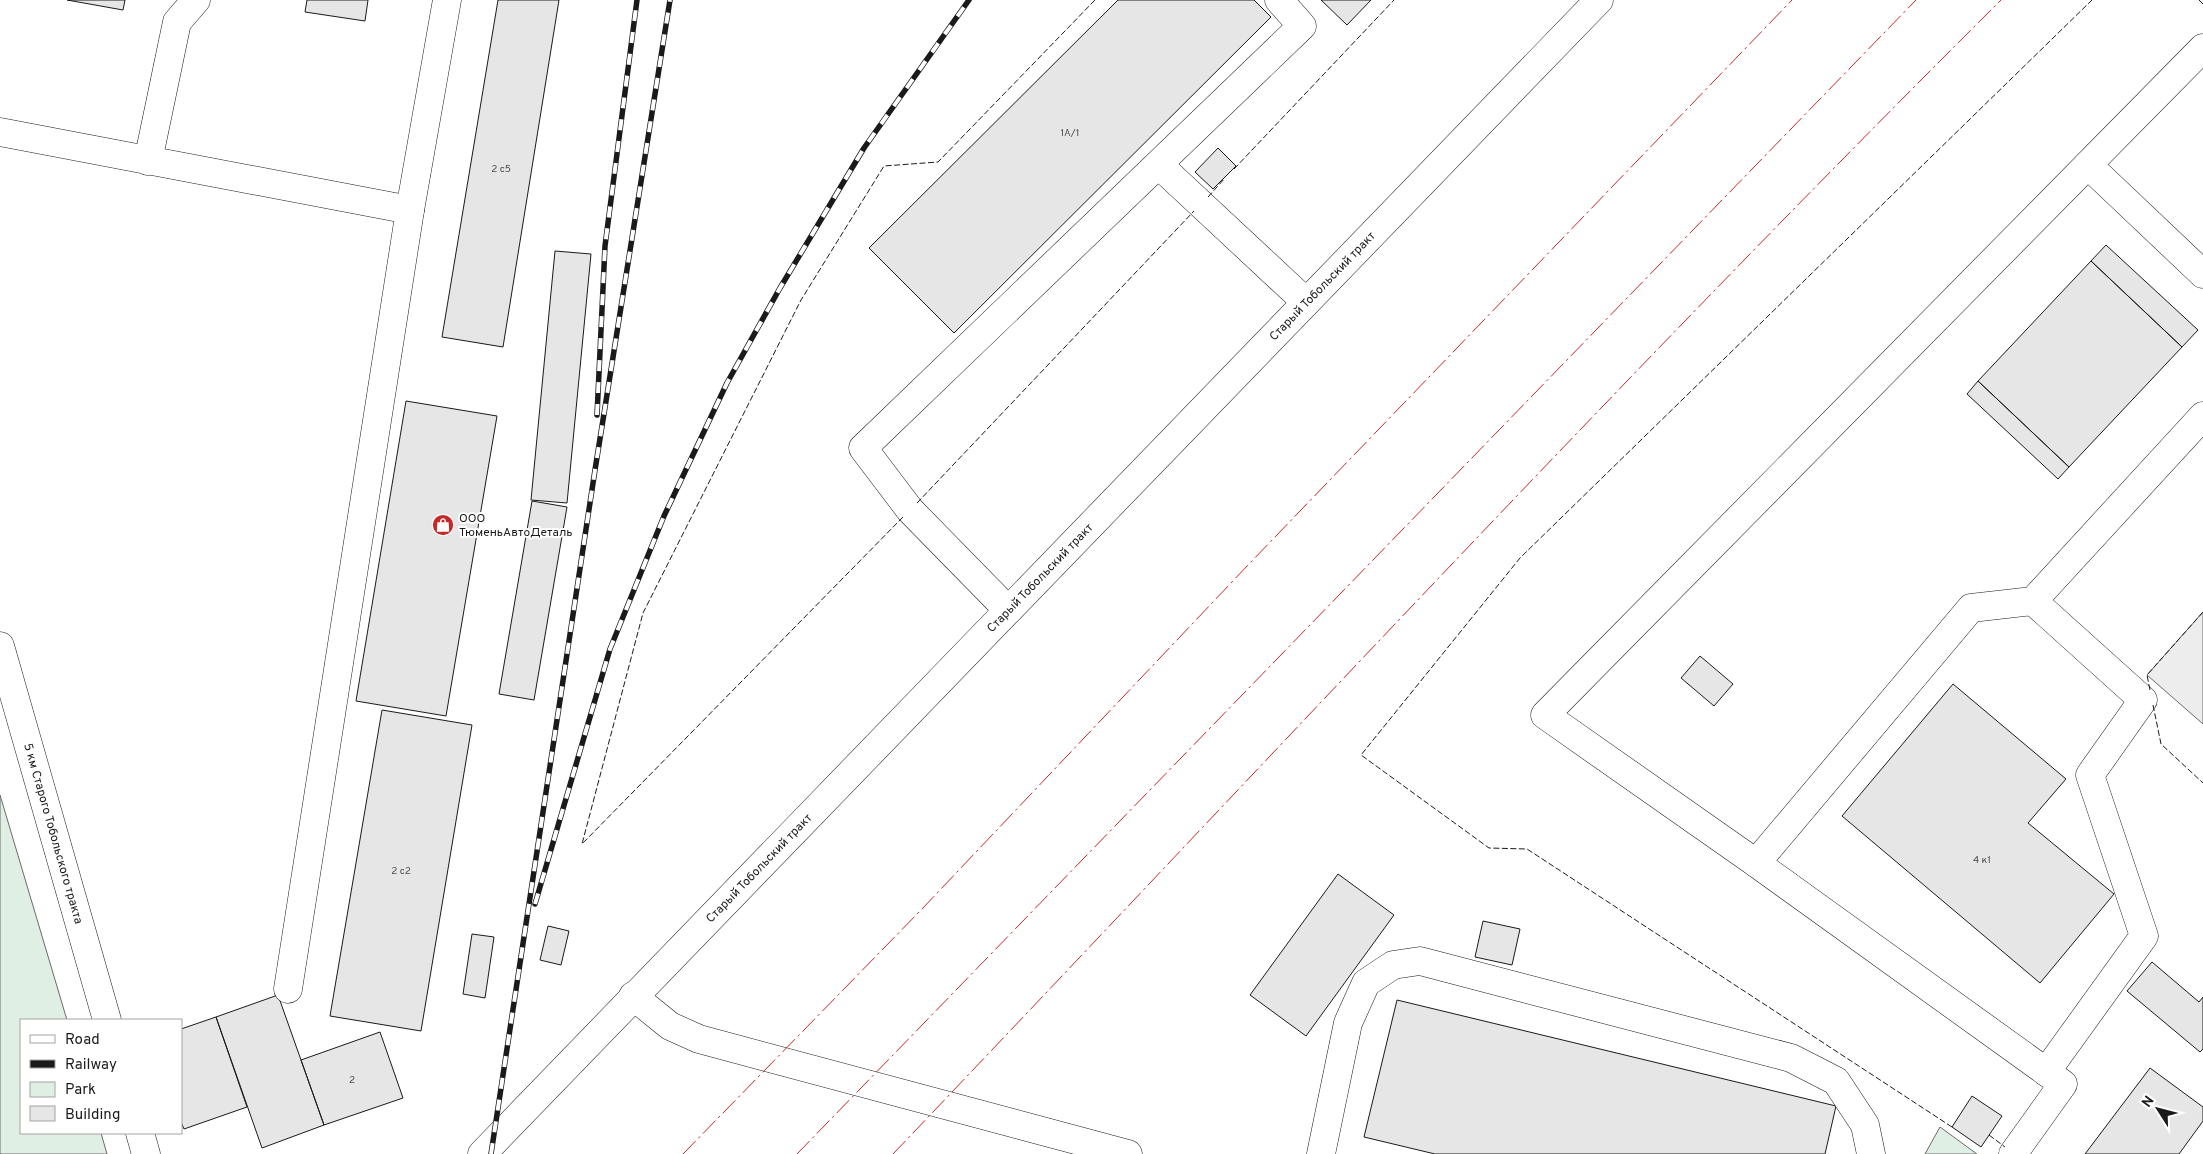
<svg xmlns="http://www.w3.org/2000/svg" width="2203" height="1154" font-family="Overpass,sans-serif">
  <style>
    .green { fill: #e0efe3; stroke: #6a6a6a }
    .parking { fill: #ededed; stroke: #6a6a6a }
    .building { fill: #e6e6e6; stroke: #1a1a1a }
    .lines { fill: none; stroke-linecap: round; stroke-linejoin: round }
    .minor-casing { stroke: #1a1a1a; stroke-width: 29 }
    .minor { stroke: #fff; stroke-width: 28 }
    .rail-casing { stroke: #1a1a1a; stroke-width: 5.5 }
    .rail { stroke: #fff; stroke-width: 4; stroke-dasharray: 11; stroke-linecap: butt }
    .fence { stroke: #1a1a1a; stroke-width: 1; stroke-dasharray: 6 2.5; stroke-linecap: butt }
    .power { stroke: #c62828; stroke-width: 1; stroke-dasharray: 18 4 2.5 4; stroke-linecap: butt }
    .labels { text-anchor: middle; stroke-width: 4; stroke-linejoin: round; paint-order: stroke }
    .number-label { font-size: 10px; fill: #4d4d4d }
    .street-label { font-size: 12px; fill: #1a1a1a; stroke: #fff }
    .poi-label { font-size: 12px; fill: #1a1a1a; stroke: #fff; text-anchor: start }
  </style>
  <rect width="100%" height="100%" fill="#fff"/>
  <path class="green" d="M 0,795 L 67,1020 L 21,1020 L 21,1133 L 101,1133 L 107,1154 L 0,1154 Z
    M 1940,1127 L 1977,1154 L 1925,1154 Z"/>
  <path class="parking" d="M 2203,612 L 2203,724 L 2147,675 Z"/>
  <path class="building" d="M 67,0 L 125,0 L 123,10 Z
    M 307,0 L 368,0 L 365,21 L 305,12 Z
    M 498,0 L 559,0 L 503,347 L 442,337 Z
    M 1118,0 L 1254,0 L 1271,17 L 954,333 L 869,248 Z
    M 1321,0 L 1371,0 L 1347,25 Z
    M 1218,148 L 1236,166 L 1213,189 L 1195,172 Z
    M 2106,245 L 2198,330 L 2182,347 L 2091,261 Z
    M 555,251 L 591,254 L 567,503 L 531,500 Z
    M 2091,261 L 2182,347 L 2069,467 L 1978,381 Z
    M 1978,381 L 2069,467 L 2058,479 L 1967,394 Z
    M 406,401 L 497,416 L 446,716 L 356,701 Z
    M 532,501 L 567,507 L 534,700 L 499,694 Z
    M 1700,656 L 1733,684 L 1714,706 L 1681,678 Z
    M 1953,684 L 2066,779 L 2028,823 L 2114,894 L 2040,983 L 1842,816 Z
    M 382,710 L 472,725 L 421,1031 L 330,1016 Z
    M 1338,874 L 1394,915 L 1306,1036 L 1250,995 Z
    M 1483,921 L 1520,929 L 1512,965 L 1475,957 Z
    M 548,926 L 569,931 L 561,965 L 540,960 Z
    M 472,934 L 494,937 L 485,998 L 463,994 Z
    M 2152,962 L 2199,1002 L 2203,997 L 2203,1049 L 2200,1052 L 2127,991 Z
    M 278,995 L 324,1125 L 262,1148 L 216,1017 Z
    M 1397,1000 L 1836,1106 L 1825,1154 L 1435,1154 L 1364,1137 Z
    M 216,1017 L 247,1107 L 184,1129 L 181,1122 L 181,1029 Z
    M 380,1032 L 403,1098 L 324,1125 L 301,1060 Z
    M 2150,1068 L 2203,1107 L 2203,1121 L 2179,1154 L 2085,1154 Z
    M 1972,1096 L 2002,1116 L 1981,1147 L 1952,1127 Z"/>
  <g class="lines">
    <g class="minor-casing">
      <g id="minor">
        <path d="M 0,132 L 410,210"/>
        <path d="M 148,161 L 177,22 L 196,0"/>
        <path d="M 1159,165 L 1306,302"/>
        <path d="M 2088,165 L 2203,274"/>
        <path d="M 2033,601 L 2143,700 L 2090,775 L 2144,936 L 2046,1072"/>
        <path d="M 1008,610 L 910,510 L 863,448 L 1302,26 L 1279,0"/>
        <path id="s1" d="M 0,646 L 107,1020"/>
        <path d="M 1756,863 L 1971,608 L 2033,601 L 2203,416"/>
        <path d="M 288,989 L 410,210 L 447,0"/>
        <path d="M 633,996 L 670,1026 L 699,1039 L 1128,1154"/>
        <path d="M 140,1133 L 146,1154"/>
        <path id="s2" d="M 482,1154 L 1599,0"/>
        <path d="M 1321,1154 L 1348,1023 L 1366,983 L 1393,965 L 1420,961 L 1791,1058 L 1836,1081 L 1865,1125 L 1871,1154"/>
        <path d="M 2013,1154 L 2063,1084 L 1756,863 L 1545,715 L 2203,48"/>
      </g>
    </g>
    <use href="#minor" class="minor"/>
    <g class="rail-casing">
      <path id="rail" d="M 597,415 L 605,246 L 637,0
        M 535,904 L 610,649 L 664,516 L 727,383 L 780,288 L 864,148 L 969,0
        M 491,1154 L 595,470 L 670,0"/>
    </g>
    <use href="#rail" class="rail"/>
    <path class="fence" d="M 2199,0 L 2203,4
      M 1234,169 L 1394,0
      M 1208,197 L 1225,178
      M 917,503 L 1194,211
      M 903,517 L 582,844 L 643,613 L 801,300 L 884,166 L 938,162 L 1095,0
      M 2150,690 L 2147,675 L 2203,612
      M 2153,705 L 2161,744 L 2203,783
      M 1952,1127 L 1527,849 L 1489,848 L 1361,755 L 1520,558 L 2092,0
      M 1989,1135 L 2005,1147"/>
    <path class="power" d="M 683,1154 L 922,909 L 1249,564 L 1792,0
      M 797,1154 L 1916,0
      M 893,1154 C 1261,768 1623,376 2001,0"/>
  </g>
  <defs>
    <g id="shop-disc" transform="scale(1.125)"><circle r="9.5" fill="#c62828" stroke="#fff"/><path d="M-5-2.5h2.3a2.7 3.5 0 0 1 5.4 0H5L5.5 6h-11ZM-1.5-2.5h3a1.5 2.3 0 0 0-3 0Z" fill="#fff"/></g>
  </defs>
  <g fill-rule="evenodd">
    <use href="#shop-disc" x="443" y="525"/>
  </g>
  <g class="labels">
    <g class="number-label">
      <text x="1070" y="136">1А/1</text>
      <text x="501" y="172">2 с5</text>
      <text x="1982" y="863">4 к1</text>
      <text x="401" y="874">2 с2</text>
      <text x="352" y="1083">2</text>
    </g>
    <g class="street-label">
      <text dy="4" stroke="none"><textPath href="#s2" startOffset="1208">Старый Тобольский тракт</textPath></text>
      <text dy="4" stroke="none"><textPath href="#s2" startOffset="802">Старый Тобольский тракт</textPath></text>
      <text dy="4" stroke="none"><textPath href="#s1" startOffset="195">5 км Старого Тобольского тракта</textPath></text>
      <text dy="4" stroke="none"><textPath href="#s2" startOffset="398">Старый Тобольский тракт</textPath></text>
    </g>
    <g class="poi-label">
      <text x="459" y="522">ООО<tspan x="459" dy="14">ТюменьАвтоДеталь</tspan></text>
    </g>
  </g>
  <rect x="20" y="1019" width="162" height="115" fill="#ffffff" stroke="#a3a3a3"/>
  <rect x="30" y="1035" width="25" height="8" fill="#ffffff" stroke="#a3a3a3"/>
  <text x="65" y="1044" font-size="15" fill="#1a1a1a">Road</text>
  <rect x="30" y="1060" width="25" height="8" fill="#1a1a1a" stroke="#a3a3a3"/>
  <text x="65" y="1069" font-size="15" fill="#1a1a1a">Railway</text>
  <rect x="30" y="1082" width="25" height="15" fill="#e0efe3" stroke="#a3a3a3"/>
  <text x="65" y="1094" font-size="15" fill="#1a1a1a">Park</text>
  <rect x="30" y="1106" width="25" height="15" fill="#e6e6e6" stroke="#a3a3a3"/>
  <text x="65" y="1119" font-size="15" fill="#1a1a1a">Building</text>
  <g transform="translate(2158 1109) rotate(306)" stroke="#ffffff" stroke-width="4" paint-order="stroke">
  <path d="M0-4L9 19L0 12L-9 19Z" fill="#1a1a1a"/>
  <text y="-8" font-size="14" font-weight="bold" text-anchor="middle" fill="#1a1a1a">N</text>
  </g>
</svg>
